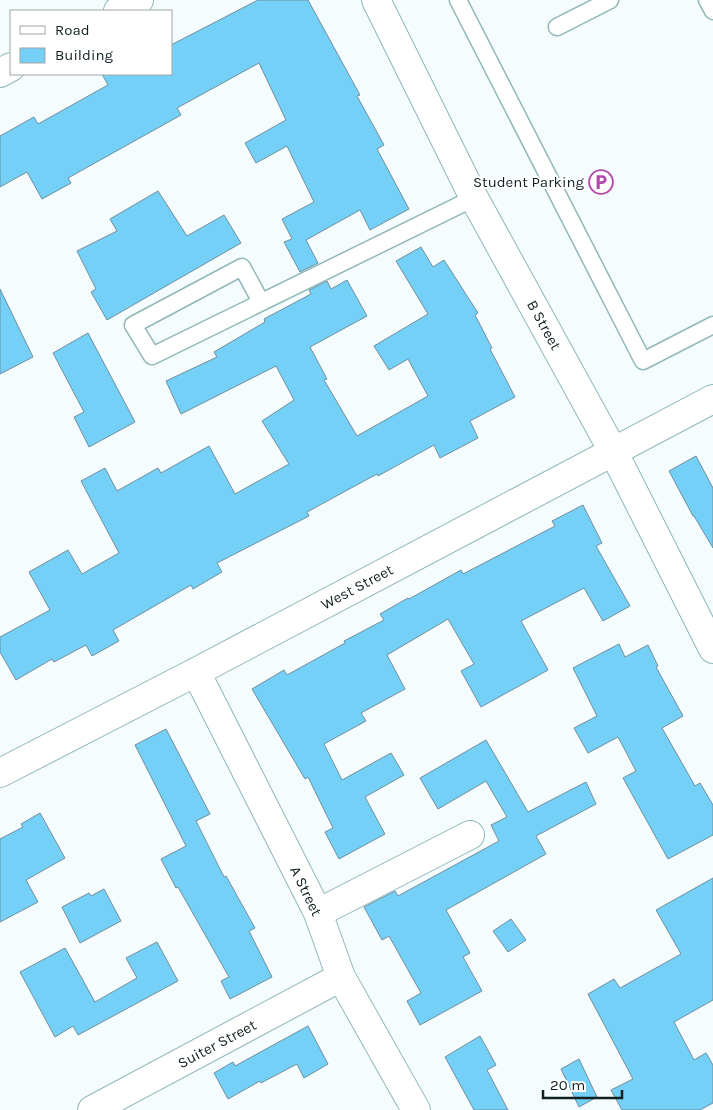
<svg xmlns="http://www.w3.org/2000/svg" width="713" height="1110" font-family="Karla,sans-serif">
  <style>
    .building { fill: #75d0f7; stroke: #6f8f9e }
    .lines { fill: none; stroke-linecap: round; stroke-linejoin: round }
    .lane-casing { stroke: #91b7ba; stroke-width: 19 }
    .street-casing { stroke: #91b7ba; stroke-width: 30 }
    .secondary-casing { stroke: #91b7ba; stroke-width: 30 }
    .lane { stroke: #fff; stroke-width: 16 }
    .street { stroke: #fff; stroke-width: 28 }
    .secondary { stroke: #fff; stroke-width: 28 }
    .labels { text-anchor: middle; stroke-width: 4; stroke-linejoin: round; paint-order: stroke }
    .poi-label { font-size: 15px; fill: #112021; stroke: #fff; text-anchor: end }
    .street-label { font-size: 15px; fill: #112021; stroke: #fff }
  </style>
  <rect width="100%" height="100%" fill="#f4fcfd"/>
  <path class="building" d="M 258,0 L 308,0 L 360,95 L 357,96 L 384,145 L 377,149 L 409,209 L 370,230 L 360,210 L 306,240 L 318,263 L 300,272 L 284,242 L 292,239 L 282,219 L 314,202 L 287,146 L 256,163 L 245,143 L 286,120 L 259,63 L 177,108 L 181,115 L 68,178 L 71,183 L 42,199 L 27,172 L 0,187 L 0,136 L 34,117 L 38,124 L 108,85 L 102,74 L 171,74 L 171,45 Z
    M 158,191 L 187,236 L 224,215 L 241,243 L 107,320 L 91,292 L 96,289 L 77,251 L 117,231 L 110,219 Z
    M 421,247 L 433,267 L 444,260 L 478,313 L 475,315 L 492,348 L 490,349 L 515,397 L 470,421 L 478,438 L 440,458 L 434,445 L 378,476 L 377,474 L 307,512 L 309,516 L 217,563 L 222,572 L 193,589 L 191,585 L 113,630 L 119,641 L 92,656 L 86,645 L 54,662 L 52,659 L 16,680 L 0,652 L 0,637 L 50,610 L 29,572 L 68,550 L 82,574 L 119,553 L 81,481 L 105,468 L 117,491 L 158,468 L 161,473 L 209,446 L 235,494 L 289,464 L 262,421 L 294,400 L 276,366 L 181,414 L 166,381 L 217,357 L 214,352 L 265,322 L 264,319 L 311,294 L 309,290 L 327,281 L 331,289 L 347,280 L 367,316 L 310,347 L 327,379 L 324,380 L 357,436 L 428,396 L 408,359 L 389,370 L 374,346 L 428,314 L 396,261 Z
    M 0,289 L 33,357 L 0,374 Z
    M 88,333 L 135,422 L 89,447 L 74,417 L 84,412 L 53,353 Z
    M 696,456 L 713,488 L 713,548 L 694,516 L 693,516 L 669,471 Z
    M 583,505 L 602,543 L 596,546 L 630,606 L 603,621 L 584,588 L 521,621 L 548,670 L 481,707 L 461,671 L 474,664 L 448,619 L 387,655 L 405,689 L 361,713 L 366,721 L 324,744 L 342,780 L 391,753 L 404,775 L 365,797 L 385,834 L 339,859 L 325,832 L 333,828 L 308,777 L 305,779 L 252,689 L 284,670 L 287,675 L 345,643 L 344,641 L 384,620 L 380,614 L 408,598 L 409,599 L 461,570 L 463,574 L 555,526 L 552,521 Z
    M 619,644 L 625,657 L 648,645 L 658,666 L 656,667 L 683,716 L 662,728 L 695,786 L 700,783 L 713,805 L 713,835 L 668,859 L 623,778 L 636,771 L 618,737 L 588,753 L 574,728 L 597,716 L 573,668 Z
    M 166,729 L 210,814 L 196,821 L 224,877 L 226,876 L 255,928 L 249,931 L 272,977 L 230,999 L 221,981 L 229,977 L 178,887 L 176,888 L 161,859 L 186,846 L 135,745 Z
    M 486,740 L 528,812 L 586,782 L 596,804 L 536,836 L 546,854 L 446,910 L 470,953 L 463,957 L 482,991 L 420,1025 L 407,1001 L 421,993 L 389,936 L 382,940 L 364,907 L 395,891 L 398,896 L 499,841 L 491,825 L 507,817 L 486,781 L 438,809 L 420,778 Z
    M 40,813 L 65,858 L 26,880 L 38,902 L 0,922 L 0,839 L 23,827 L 21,824 Z
    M 713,878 L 713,1000 L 674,1022 L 694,1060 L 706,1053 L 713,1065 L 713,1103 L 700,1110 L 622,1110 L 611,1090 L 633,1079 L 588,994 L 614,979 L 620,988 L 681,954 L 656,910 Z
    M 104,889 L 121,921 L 80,943 L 62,907 L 89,893 L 91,896 Z
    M 511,919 L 526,940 L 508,952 L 493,931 Z
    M 157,942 L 178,981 L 78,1035 L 73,1026 L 55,1037 L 20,972 L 65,948 L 95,1002 L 137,978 L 126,958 Z
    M 308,1026 L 328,1064 L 304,1078 L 297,1064 L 261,1083 L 260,1081 L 228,1099 L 214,1073 L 233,1062 L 235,1066 Z
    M 480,1036 L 496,1065 L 487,1070 L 508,1110 L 474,1110 L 445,1057 Z
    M 579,1059 L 597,1097 L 579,1107 L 561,1069 Z"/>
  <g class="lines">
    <g class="lane-casing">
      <path id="lane" d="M 458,0 L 643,361 L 713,325
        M 707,0 L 713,11
        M 557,27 L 610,0
        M 261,302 L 242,267 L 133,325 L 152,356 L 474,198"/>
    </g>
    <g class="street-casing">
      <path id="street" d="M 376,0 L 474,198 L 613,451 L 713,649
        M 118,11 L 139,0
        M 0,73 L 11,67
        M 196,672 L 318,913 L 341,977 L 416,1110
        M 318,913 L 470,835
        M 92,1110 L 341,977"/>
    </g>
    <g class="secondary-casing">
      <path id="secondary" d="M 0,773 L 196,672 L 713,399"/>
    </g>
    <use href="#lane" class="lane"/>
    <use href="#street" class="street"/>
    <use href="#secondary" class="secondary"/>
  </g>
  <defs>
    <g id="parking-ring" transform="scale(1.25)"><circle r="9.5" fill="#fff" stroke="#b349aa" stroke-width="1.5"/><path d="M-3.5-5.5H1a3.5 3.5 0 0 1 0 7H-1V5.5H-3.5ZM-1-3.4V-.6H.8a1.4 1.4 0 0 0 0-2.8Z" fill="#b349aa"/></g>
  </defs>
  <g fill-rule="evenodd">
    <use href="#parking-ring" x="601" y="182"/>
  </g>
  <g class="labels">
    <g class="poi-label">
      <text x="584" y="187">Student Parking</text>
    </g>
    <g class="street-label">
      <text transform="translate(544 325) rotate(61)" y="5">B Street</text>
      <text transform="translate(357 587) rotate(-28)" y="5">West Street</text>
      <text transform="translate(306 891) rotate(64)" y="5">A Street</text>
      <text transform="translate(217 1044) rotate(-28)" y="5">Suiter Street</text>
    </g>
  </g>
  <rect x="10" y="10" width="162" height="65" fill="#ffffff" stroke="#a0a6a6"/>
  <rect x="20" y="26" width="25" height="8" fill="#ffffff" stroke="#a0a6a6"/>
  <text x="55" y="35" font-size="15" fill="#112021">Road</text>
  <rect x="20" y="48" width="25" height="15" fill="#75d0f7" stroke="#a0a6a6"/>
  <text x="55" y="60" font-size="15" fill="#112021">Building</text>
  <path d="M543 1090v8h79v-8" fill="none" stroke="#112021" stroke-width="2.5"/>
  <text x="550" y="1090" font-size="15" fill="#112021" stroke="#ffffff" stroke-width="4" paint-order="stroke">20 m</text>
</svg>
